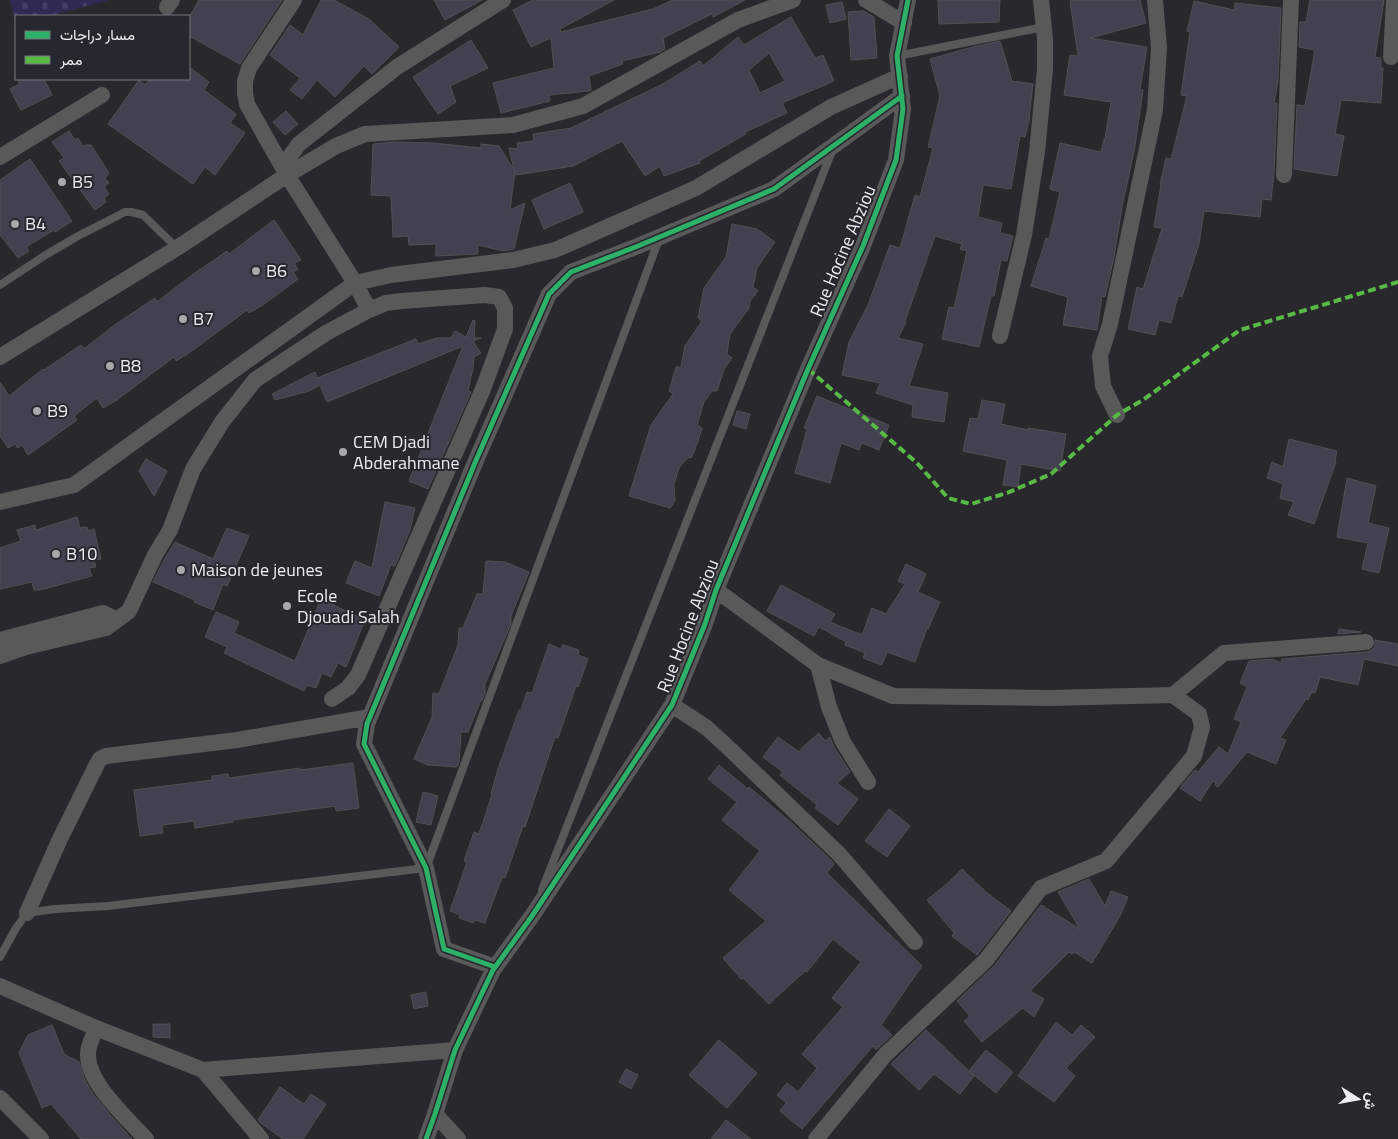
<svg xmlns="http://www.w3.org/2000/svg" width="1398" height="1139" font-family="'Titillium Web',Vazirmatn,sans-serif">
  <style>
    .cemetery { fill: url(#cemetery-stones) }
    .building { fill: #43414f; stroke: #505054; fill-rule: evenodd }
    .lines { fill: none; stroke-linecap: round; stroke-linejoin: round }
    .lane { stroke: #585958; stroke-width: 8 }
    .street { stroke: #585958; stroke-width: 16 }
    .quiet { stroke: #58b947; stroke-width: 4; stroke-dasharray: 8 4; stroke-linecap: butt }
    .cycleway-casing { stroke: #27272f; stroke-width: 8 }
    .cycleway { stroke: #2db169; stroke-width: 5 }
    .poi-dot { fill: #a8a8ad; stroke: #27272f; stroke-width: 2 }
    .labels { text-anchor: middle; stroke-width: 4; stroke-linejoin: round; paint-order: stroke }
    .poi-label { font-size: 18px; fill: #ececf2; stroke: #27272f; text-anchor: start }
    .street-label { font-size: 18px; fill: #ececf2; stroke: #27272f }
  </style>
  <defs>
    <pattern id="cemetery-stones" width="16" height="16" patternUnits="userSpaceOnUse" patternTransform="scale(1.25)"><rect width="16" height="16" fill="#2f2a54"/><path d="M2 7V4a2 2 0 0 1 4 0v3zM10 15v-3a2 2 0 0 1 4 0v3z" fill="#433f65"/></pattern>
  </defs>
  <rect width="100%" height="100%" fill="#29292d"/>
  <path class="cemetery" d="M 10,0 L 109,0 L 49,16 L 16,16 L 16,24 Z"/>
  <path class="building" d="M 199,0 L 282,0 L 240,64 L 189,36 L 189,18 Z
    M 321,0 L 334,0 L 369,19 L 399,47 L 372,74 L 364,66 L 335,97 L 317,80 L 302,99 L 290,90 L 300,78 L 270,55 L 290,25 L 303,35 Z
    M 434,0 L 482,0 L 445,20 Z
    M 533,0 L 614,0 L 560,29 L 561,32 L 653,9 L 673,0 L 745,0 L 713,17 L 712,14 L 663,38 L 665,49 L 660,52 L 622,61 L 623,64 L 589,76 L 591,90 L 589,91 L 549,95 L 550,101 L 501,113 L 493,83 L 554,68 L 551,38 L 531,47 L 513,10 Z
    M 938,0 L 1000,0 L 999,22 L 939,24 Z
    M 1078,0 L 1140,0 L 1146,23 L 1090,38 L 1147,47 L 1140,89 L 1143,90 L 1135,146 L 1122,207 L 1114,257 L 1105,297 L 1102,296 L 1097,330 L 1063,325 L 1068,297 L 1031,286 L 1046,238 L 1049,239 L 1060,192 L 1050,189 L 1060,143 L 1101,152 L 1104,139 L 1105,139 L 1111,102 L 1064,95 L 1070,55 L 1078,56 L 1070,1 Z
    M 1310,0 L 1384,0 L 1375,57 L 1381,58 L 1381,68 L 1383,68 L 1381,103 L 1341,100 L 1335,134 L 1344,136 L 1337,176 L 1294,169 L 1297,105 L 1305,106 L 1315,50 L 1299,47 L 1300,22 L 1306,22 Z
    M 1194,1 L 1234,10 L 1235,3 L 1281,8 L 1278,81 L 1274,103 L 1277,103 L 1274,173 L 1271,200 L 1262,199 L 1260,217 L 1204,211 L 1199,244 L 1182,297 L 1178,296 L 1171,323 L 1159,320 L 1155,335 L 1128,329 L 1137,287 L 1143,289 L 1162,228 L 1154,227 L 1161,185 L 1160,184 L 1166,158 L 1171,159 L 1187,96 L 1181,95 L 1190,32 L 1187,31 Z
    M 842,2 L 846,19 L 830,23 L 826,5 Z
    M 864,11 L 874,17 L 877,58 L 851,60 L 848,12 Z
    M 791,17 L 815,58 L 823,55 L 834,81 L 782,103 L 787,113 L 745,132 L 746,134 L 699,161 L 700,163 L 664,176 L 660,166 L 645,176 L 622,141 L 573,166 L 516,175 L 515,171 L 510,210 L 525,203 L 514,249 L 503,251 L 478,245 L 478,254 L 436,256 L 436,244 L 409,245 L 408,236 L 393,237 L 391,196 L 371,195 L 373,144 L 395,142 L 434,143 L 481,148 L 481,144 L 499,146 L 514,170 L 509,148 L 518,149 L 517,143 L 534,141 L 533,134 L 571,128 L 663,84 L 700,61 L 703,66 L 738,37 L 744,45 ZM 769,53 L 785,81 L 760,93 L 749,70 Z
    M 471,40 L 488,68 L 450,86 L 456,102 L 438,114 L 413,77 Z
    M 1000,41 L 1012,81 L 1033,84 L 1029,117 L 1030,117 L 1025,137 L 1020,136 L 1011,189 L 983,185 L 978,217 L 1002,223 L 1000,233 L 1013,236 L 1007,261 L 1001,260 L 994,296 L 991,296 L 979,347 L 942,339 L 949,307 L 954,308 L 967,251 L 960,249 L 962,244 L 935,236 L 905,321 L 906,322 L 898,338 L 923,344 L 909,386 L 948,393 L 944,422 L 912,417 L 913,405 L 876,393 L 880,383 L 842,375 L 849,342 L 868,305 L 890,245 L 900,248 L 915,195 L 920,197 L 933,148 L 928,147 L 940,96 L 930,59 L 973,47 Z
    M 189,67 L 209,82 L 204,90 L 236,114 L 230,123 L 245,133 L 215,175 L 205,167 L 193,184 L 108,124 L 139,80 L 145,85 L 150,79 L 189,79 Z
    M 18,79 L 44,79 L 52,95 L 21,110 L 10,89 L 19,84 Z
    M 286,111 L 298,124 L 285,135 L 273,122 Z
    M 69,131 L 75,140 L 78,138 L 83,146 L 85,145 L 91,145 L 109,173 L 105,178 L 109,183 L 104,187 L 109,194 L 104,198 L 106,202 L 95,210 L 59,161 L 64,158 L 52,142 Z
    M 30,159 L 72,221 L 55,232 L 54,230 L 26,247 L 29,251 L 18,258 L 0,235 L 0,180 Z
    M 570,183 L 583,212 L 544,229 L 532,200 Z
    M 274,220 L 301,260 L 294,263 L 298,269 L 293,272 L 298,279 L 263,305 L 249,313 L 247,310 L 189,353 L 176,361 L 174,357 L 117,400 L 103,408 L 97,398 L 74,416 L 77,420 L 28,455 L 22,445 L 18,448 L 15,444 L 8,448 L 0,436 L 0,382 L 9,396 L 43,369 L 44,370 L 81,345 L 84,349 L 116,324 L 155,298 L 157,302 L 192,275 L 227,251 L 229,254 Z
    M 732,224 L 757,229 L 775,242 L 757,268 L 753,287 L 758,291 L 750,301 L 749,308 L 730,334 L 727,354 L 732,358 L 724,369 L 717,391 L 712,391 L 704,402 L 697,425 L 702,428 L 698,441 L 692,457 L 687,458 L 679,468 L 674,484 L 675,501 L 670,508 L 629,496 L 651,425 L 673,394 L 669,391 L 676,367 L 681,367 L 685,346 L 702,321 L 698,318 L 704,288 L 726,257 Z
    M 473,320 L 475,321 L 474,338 L 481,338 L 474,341 L 474,343 L 481,353 L 474,357 L 473,368 L 468,391 L 471,392 L 428,489 L 409,481 L 463,346 L 327,402 L 320,385 L 309,391 L 275,400 L 272,394 L 315,372 L 317,378 L 416,339 L 418,344 L 437,338 L 451,338 L 455,331 L 466,337 Z
    M 817,396 L 889,425 L 879,450 L 862,443 L 859,450 L 841,443 L 830,483 L 795,473 L 807,429 L 804,428 Z
    M 982,400 L 1005,404 L 1001,424 L 1028,430 L 1028,428 L 1066,434 L 1060,471 L 1021,464 L 1018,487 L 1003,485 L 1007,460 L 963,451 L 970,418 L 978,419 Z
    M 737,411 L 750,414 L 746,429 L 733,425 Z
    M 1289,439 L 1337,451 L 1335,461 L 1336,462 L 1314,524 L 1288,515 L 1294,502 L 1280,498 L 1283,484 L 1267,478 L 1272,462 L 1283,467 Z
    M 146,459 L 167,471 L 154,496 L 139,471 Z
    M 1347,478 L 1376,486 L 1368,523 L 1389,528 L 1379,573 L 1362,569 L 1368,543 L 1337,537 Z
    M 385,502 L 415,508 L 410,530 L 395,566 L 391,565 L 379,596 L 346,583 L 355,561 L 372,568 Z
    M 77,517 L 80,528 L 87,527 L 88,531 L 94,529 L 101,559 L 94,560 L 96,567 L 89,568 L 92,576 L 40,590 L 34,590 L 32,582 L 0,589 L 0,548 L 21,541 L 17,530 L 35,525 L 36,530 Z
    M 227,528 L 249,536 L 227,586 L 223,584 L 213,610 L 194,602 L 195,600 L 153,582 L 164,560 L 175,542 L 213,559 Z
    M 486,561 L 505,562 L 529,572 L 511,616 L 511,624 L 507,633 L 485,684 L 485,693 L 482,700 L 481,700 L 468,732 L 461,732 L 459,762 L 457,767 L 428,765 L 414,759 L 432,717 L 433,693 L 439,694 L 458,645 L 459,628 L 463,628 L 477,594 L 483,594 Z
    M 906,564 L 926,574 L 918,592 L 940,602 L 928,629 L 927,628 L 915,662 L 887,652 L 882,665 L 863,658 L 865,653 L 845,645 L 846,642 L 819,627 L 814,636 L 767,611 L 781,585 L 835,614 L 830,622 L 862,635 L 872,608 L 886,614 L 905,584 L 898,581 Z
    M 321,599 L 365,620 L 346,667 L 338,663 L 331,677 L 322,673 L 316,688 L 307,685 L 304,691 L 224,653 L 227,647 L 205,637 L 216,612 L 239,622 L 234,633 L 295,661 Z
    M 1339,629 L 1361,632 L 1338,634 Z
    M 1375,640 L 1398,644 L 1398,666 L 1364,659 L 1358,685 L 1320,677 L 1315,693 L 1312,692 L 1308,700 L 1306,699 L 1280,738 L 1286,740 L 1276,764 L 1247,752 L 1218,787 L 1215,785 L 1216,783 L 1213,781 L 1200,801 L 1180,788 L 1195,770 L 1198,772 L 1219,747 L 1228,754 L 1241,722 L 1234,719 L 1247,687 L 1240,683 L 1249,661 L 1272,659 L 1281,663 L 1282,659 L 1367,652 L 1371,650 L 1375,647 Z
    M 549,644 L 561,649 L 563,645 L 579,650 L 578,655 L 588,659 L 578,687 L 576,686 L 558,738 L 555,737 L 525,827 L 523,826 L 505,878 L 502,877 L 485,923 L 475,920 L 473,923 L 459,918 L 460,915 L 450,911 L 467,862 L 464,861 L 474,832 L 479,834 L 492,795 L 491,794 L 498,769 L 519,710 L 521,710 L 527,692 L 532,693 Z
    M 819,733 L 825,741 L 830,737 L 834,747 L 850,772 L 837,783 L 858,799 L 838,825 L 815,808 L 817,805 L 780,775 L 783,772 L 763,757 L 778,737 L 799,752 L 804,746 Z
    M 353,763 L 359,808 L 336,811 L 335,806 L 233,820 L 233,822 L 195,828 L 194,821 L 162,825 L 163,833 L 140,836 L 134,790 L 212,780 L 212,776 L 228,774 L 229,778 L 300,768 L 300,770 Z
    M 719,765 L 748,789 L 749,787 L 793,824 L 832,861 L 834,864 L 827,873 L 922,966 L 881,1025 L 892,1035 L 876,1050 L 873,1046 L 802,1129 L 780,1111 L 786,1103 L 777,1095 L 787,1083 L 798,1092 L 817,1068 L 802,1054 L 843,1007 L 832,998 L 861,962 L 833,939 L 807,972 L 805,971 L 769,1004 L 743,978 L 741,979 L 723,958 L 766,921 L 729,890 L 760,851 L 722,820 L 737,802 L 708,779 Z
    M 423,792 L 438,796 L 431,825 L 416,822 Z
    M 889,809 L 910,826 L 887,857 L 865,841 Z
    M 962,869 L 987,893 L 1011,911 L 977,955 L 952,936 L 954,933 L 927,900 L 949,882 Z
    M 1089,879 L 1105,906 L 1111,891 L 1128,897 L 1120,916 L 1092,963 L 1074,952 L 1072,954 L 1069,952 L 1030,991 L 1044,999 L 1034,1017 L 1023,1008 L 982,1042 L 964,1021 L 970,1016 L 957,1001 L 994,966 L 1041,905 L 1080,929 L 1058,892 Z
    M 426,992 L 428,1006 L 414,1009 L 411,995 Z
    M 1056,1022 L 1072,1035 L 1081,1025 L 1095,1037 L 1066,1068 L 1075,1076 L 1054,1102 L 1018,1076 Z
    M 153,1024 L 170,1024 L 170,1038 L 153,1037 Z
    M 52,1025 L 64,1054 L 79,1062 L 85,1080 L 93,1094 L 112,1117 L 132,1139 L 81,1139 L 51,1104 L 42,1108 L 19,1053 L 28,1035 Z
    M 926,1030 L 974,1076 L 960,1094 L 934,1074 L 919,1090 L 891,1064 Z
    M 719,1040 L 757,1073 L 727,1108 L 689,1075 Z
    M 986,1050 L 1013,1072 L 996,1093 L 969,1071 Z
    M 626,1069 L 638,1075 L 631,1089 L 619,1082 Z
    M 280,1087 L 304,1104 L 311,1094 L 326,1104 L 303,1139 L 283,1139 L 262,1124 L 258,1120 Z
    M 726,1120 L 751,1139 L 711,1139 Z"/>
  <g class="lines">
    <path class="lane" d="M 897,56 L 1044,27
      M 0,285 L 44,256 L 78,236 L 125,212 L 131,212 L 143,215 L 177,248
      M 542,890 L 832,151
      M 0,957 L 16,928 L 27,913 L 55,909 L 108,906 L 426,868 L 659,239"/>
    <path class="street" d="M 294,0 L 249,68 L 245,81 L 245,93 L 247,104 L 287,175 L 355,283 L 369,310
      M 866,0 L 904,23
      M 167,7 L 172,0
      M 1391,57 L 1394,0
      M 0,157 L 102,95
      M 287,175 L 290,156 L 299,144 L 397,67 L 503,0
      M 1284,175 L 1291,0
      M 1000,336 L 1024,235 L 1037,152 L 1045,69 L 1045,39 L 1041,0
      M 0,357 L 177,248 L 287,175 L 336,146 L 365,134 L 513,125 L 583,106 L 738,20 L 793,0
      M 1117,415 L 1103,386 L 1100,356 L 1110,324 L 1155,110 L 1159,48 L 1155,0
      M 0,502 L 74,485 L 355,283 L 391,275 L 513,260 L 555,250 L 696,188 L 831,107 L 900,76
      M 716,590 L 818,665 L 893,696 L 1049,698 L 1173,695 L 1224,653 L 1366,642
      M 0,640 L 103,613 L 117,620
      M 0,656 L 26,647 L 106,628 L 129,611 L 155,555 L 170,530 L 193,469 L 222,422 L 255,380 L 326,333 L 369,310 L 386,303 L 401,301 L 485,295 L 499,297 L 505,308 L 505,329 L 483,389 L 358,675 L 348,688 L 332,699
      M 818,665 L 829,707 L 843,742 L 868,782
      M 672,705 L 707,728 L 734,753 L 839,854 L 915,942
      M 27,913 L 59,841 L 97,764 L 100,759 L 106,756 L 237,740 L 370,717
      M 495,967 L 444,949 L 426,868 L 364,744 L 367,724 L 477,458 L 549,294 L 571,272 L 638,246 L 774,189 L 902,96
      M 0,986 L 96,1028 L 203,1070 L 455,1050
      M 96,1028 C 94,1035 88,1045 88,1054 C 87,1083 127,1118 146,1139
      M 203,1070 L 261,1139
      M 0,1098 L 41,1139
      M 435,1114 L 458,1139
      M 426,1139 L 435,1114 L 455,1050 L 493,970 L 532,916 L 672,705 L 705,624 L 716,590 L 808,369 L 863,246 L 896,160 L 903,109 L 897,56 L 908,0
      M 816,1139 L 885,1055 L 986,960 L 1041,888 L 1106,861 L 1194,756 L 1202,727 L 1199,714 L 1173,695"/>
    <path class="quiet" d="M 808,369 L 917,463 L 948,498 L 971,504 L 1007,493 L 1051,474 L 1117,415 L 1143,400 L 1240,330 L 1398,282"/>
    <g class="cycleway-casing">
      <path id="cycleway" d="M 495,967 L 444,949 L 426,868 L 364,744 L 367,724 L 477,458 L 549,294 L 571,272 L 638,246 L 774,189 L 902,96
        M 426,1139 L 435,1114 L 455,1050 L 493,970 L 532,916 L 672,705 L 705,624 L 716,590 L 808,369 L 863,246 L 896,160 L 903,109 L 897,56 L 908,0"/>
    </g>
    <use href="#cycleway" class="cycleway"/>
  </g>
  <g class="poi-dot">
    <circle cx="62" cy="182" r="5"/>
    <circle cx="15" cy="224" r="5"/>
    <circle cx="256" cy="271" r="5"/>
    <circle cx="183" cy="319" r="5"/>
    <circle cx="110" cy="366" r="5"/>
    <circle cx="37" cy="411" r="5"/>
    <circle cx="343" cy="452" r="5"/>
    <circle cx="56" cy="554" r="5"/>
    <circle cx="181" cy="570" r="5"/>
    <circle cx="287" cy="606" r="5"/>
  </g>
  <g class="labels">
    <g class="poi-label">
      <text x="72" y="188">B5</text>
      <text x="25" y="230">B4</text>
      <text x="266" y="277">B6</text>
      <text x="193" y="325">B7</text>
      <text x="120" y="372">B8</text>
      <text x="47" y="417">B9</text>
      <text x="353" y="448">CEM Djadi<tspan x="353" dy="21">Abderahmane</tspan></text>
      <text x="66" y="560">B10</text>
      <text x="191" y="576">Maison de jeunes</text>
      <text x="297" y="602">Ecole<tspan x="297" dy="21">Djouadi Salah</tspan></text>
    </g>
    <g class="street-label">
      <text transform="translate(843 251) rotate(-67)" y="6">Rue Hocine Abziou</text>
      <text transform="translate(688 626) rotate(-69)" y="6">Rue Hocine Abziou</text>
    </g>
  </g>
  <rect x="15" y="15" width="175" height="65" fill="#27272f" stroke="#76767d"/>
  <rect x="25" y="31" width="25" height="8" fill="#2db169" stroke="#76767d"/>
  <text x="60" y="40" font-size="15" fill="#ececf2">مسار دراجات</text>
  <rect x="25" y="56" width="25" height="8" fill="#58b947" stroke="#76767d"/>
  <text x="60" y="65" font-size="15" fill="#ececf2">ممر</text>
  <g transform="translate(1358 1099) rotate(101)" stroke="#27272f" stroke-width="4" paint-order="stroke">
  <path d="M0-4L9 19L0 12L-9 19Z" fill="#ececf2"/>
  <text y="-8" font-size="14" font-weight="bold" text-anchor="middle" fill="#ececf2">ش</text>
  </g>
</svg>
